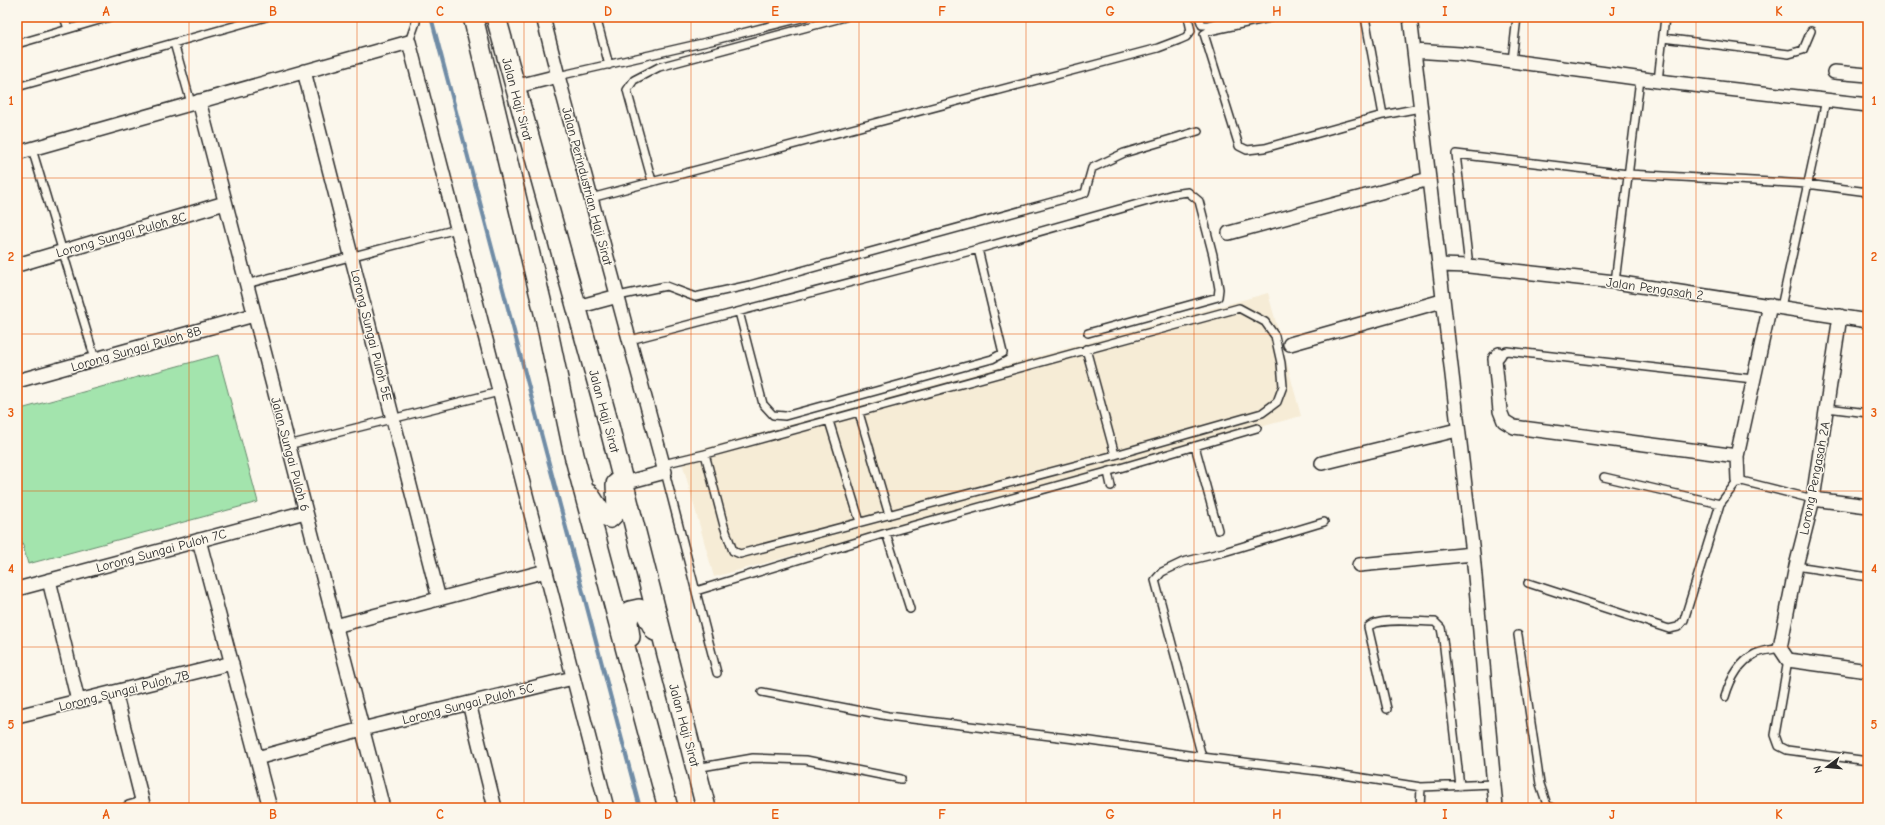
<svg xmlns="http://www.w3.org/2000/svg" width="1885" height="825" font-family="'Comic Neue',sans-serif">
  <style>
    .built { fill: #f6ecd6 }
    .green { fill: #a3e4ad; stroke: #67886c }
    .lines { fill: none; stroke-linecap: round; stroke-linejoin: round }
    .stream { stroke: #6f8ca6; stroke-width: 4 }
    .lane-casing { stroke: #2b2b2b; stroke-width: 10 }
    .street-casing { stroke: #2b2b2b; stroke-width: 16 }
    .secondary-casing { stroke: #2b2b2b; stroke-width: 22 }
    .lane { stroke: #fbf7ec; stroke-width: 7 }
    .street { stroke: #fbf7ec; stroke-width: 13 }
    .secondary { stroke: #fbf7ec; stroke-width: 19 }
    .grid { fill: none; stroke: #e8590c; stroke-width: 1; stroke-opacity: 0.55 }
    .labels { text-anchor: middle; stroke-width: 3; stroke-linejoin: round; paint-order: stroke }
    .street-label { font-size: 13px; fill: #2b2b2b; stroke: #fbf7ec }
    .neatline { fill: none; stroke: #e8590c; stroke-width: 1.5 }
    .grid-label { font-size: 13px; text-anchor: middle; font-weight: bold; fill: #e8590c }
  </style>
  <rect width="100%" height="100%" fill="#fbf7ec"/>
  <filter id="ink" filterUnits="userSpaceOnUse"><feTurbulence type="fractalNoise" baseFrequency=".025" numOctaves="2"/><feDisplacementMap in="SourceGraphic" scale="8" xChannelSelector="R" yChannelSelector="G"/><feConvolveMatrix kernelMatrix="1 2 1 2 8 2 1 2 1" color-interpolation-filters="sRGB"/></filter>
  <g filter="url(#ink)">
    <path class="built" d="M 1268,293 L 1301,416 L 714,577 L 680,455 Z"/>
    <path class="green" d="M 218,355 L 258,502 L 28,564 L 17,524 L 17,410 Z"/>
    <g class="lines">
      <path class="stream" d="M 431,17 L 640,808"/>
      <g class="lane-casing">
        <path id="lane" d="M 64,17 L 68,29
          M 596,17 L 609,65
          M 1199,17 L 1202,25 L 1208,25 L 1240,17
          M 1274,17 L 1209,31 L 1204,34 L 1239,146 L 1247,150 L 1265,148 L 1383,115 L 1420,108
          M 1365,17 L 1383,115
          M 1663,38 L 1789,54 L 1803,50 L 1811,31
          M 409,42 L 416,22 L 415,17
          M 174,43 L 191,103
          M 17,44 L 110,17
          M 1512,61 L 1517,17
          M 558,76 L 711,41 L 805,17
          M 1658,81 L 1665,17
          M 17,87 L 266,17
          M 32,149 L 95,359
          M 652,181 L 627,90 L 634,80 L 659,67 L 845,17
          M 591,198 L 1158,48 L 1179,40 L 1186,37 L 1191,31 L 1188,17
          M 1469,266 L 1456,154 L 1628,174 L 1807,184 L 1868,192
          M 1615,282 L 1640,79
          M 246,284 L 457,229
          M 618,296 L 666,286 L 695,297 L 750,285 L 1085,193 L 1092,168 L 1124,153 L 1198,131
          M 1781,307 L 1826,100
          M 1239,308 L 1265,322 L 1275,336 L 1281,363 L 1283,386 L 1277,402 L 1262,413 L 1115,455 L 740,554 L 733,551 L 724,526 L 705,454 Z
          M 739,312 L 763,404 L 773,415 L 785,416 L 992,359 L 1003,353 L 978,249
          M 630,340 L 978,249 L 1173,194 L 1188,192 L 1199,201 L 1213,255 L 1219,289 L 1218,297 L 1088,333
          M 1086,349 L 1115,455
          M 1499,354 L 1507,351 L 1753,379
          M 1827,408 L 1868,413
          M 859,413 L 889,515
          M 829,421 L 860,522
          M 288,445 L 499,392
          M 1195,446 L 1218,530
          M 663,464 L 705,454
          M 665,472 L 717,673
          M 1108,472 L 1111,486
          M 1604,477 L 1720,504
          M 886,533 L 910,609
          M 1796,566 L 1868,577
          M 1528,583 L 1669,629 L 1678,627 L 1684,620 L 1720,504 L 1738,480 L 1813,499
          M 696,591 L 886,533 L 1103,473 L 1257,428
          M 1518,635 L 1540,784 L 1547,805 L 1553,808
          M 1788,660 L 1775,735 L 1779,746 L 1787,750 L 1868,761
          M 762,692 L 888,716 L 1091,741 L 1202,757 L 1318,771 L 1421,787 L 1494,784
          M 1725,697 C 1730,680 1738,663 1755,654 C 1762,650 1773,650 1780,648
          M 1387,709 L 1368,627 C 1378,617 1420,622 1435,622 L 1441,628 L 1443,639 L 1460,786
          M 1202,757 L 1155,580 L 1162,572 L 1183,562 L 1224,552 L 1324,522
          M 696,768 L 753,758 L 806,760 L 901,779
          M 1420,808 L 1421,787"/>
      </g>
      <g class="street-casing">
        <path id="street" d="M 1410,17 L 1473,554 L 1496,808
          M 1414,51 L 1460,54 L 1658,81 L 1868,105
          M 304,71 L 439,599
          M 1834,72 L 1868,75
          M 558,76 L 665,472 L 624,483
          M 514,87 L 558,76 L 543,17
          M 199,101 L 383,808
          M 17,153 L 409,42 L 607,808
          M 1229,233 L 1429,179
          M 17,265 L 225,203
          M 1440,265 L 1469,266 L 1615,282 L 1868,321
          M 577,307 L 618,296
          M 1840,316 L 1813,499 L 1796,566 L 1780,648 L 1788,660 L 1868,671
          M 1290,344 L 1442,301
          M 1499,354 L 1495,359 L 1500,411 L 1504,421 L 1514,427 L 1737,456
          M 17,381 L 254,315
          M 1322,463 L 1457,430
          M 1738,480 L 1737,456 L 1770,305
          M 1813,499 L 1868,506
          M 199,540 L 270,808
          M 1359,565 L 1473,554
          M 49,580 L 78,701
          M 17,589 L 305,512
          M 335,626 L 546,571
          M 115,692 L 144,808
          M 469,703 L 495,808
          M 17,716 L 232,663
          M 257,758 L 362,729 L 573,678
          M 129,808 L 143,804"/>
      </g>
      <g class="secondary-casing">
        <path id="secondary" d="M 473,17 L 545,317 L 574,455 L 668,808
          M 496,17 L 606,414 L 706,808
          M 589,494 L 602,514 L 610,518 L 617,511 L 616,484
          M 630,637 L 628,622 L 630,611 L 639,609 L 645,612 L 655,631"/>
      </g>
      <use href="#lane" class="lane"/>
      <use href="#street" class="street"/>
      <use href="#secondary" class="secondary"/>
    </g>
  </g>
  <path class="grid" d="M 189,17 L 189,808M 357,17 L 357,808M 524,17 L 524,808M 691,17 L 691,808M 859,17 L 859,808M 1026,17 L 1026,808M 1194,17 L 1194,808M 1361,17 L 1361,808M 1528,17 L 1528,808M 1696,17 L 1696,808M 17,178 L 1868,178M 17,334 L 1868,334M 17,491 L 1868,491M 17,647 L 1868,647"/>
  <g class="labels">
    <g class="street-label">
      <text transform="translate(518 99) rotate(75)" y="5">Jalan Haji Sirat</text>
      <text transform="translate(588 186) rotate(75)" y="5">Jalan Perindustrian Haji Sirat</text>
      <text transform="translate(121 234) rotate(-16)" y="5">Lorong Sungai Puloh 8C</text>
      <text transform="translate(1655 288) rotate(8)" y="5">Jalan Pengasah 2</text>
      <text transform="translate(372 335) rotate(76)" y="5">Lorong Sungai Puloh 5E</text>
      <text transform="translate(136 348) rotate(-16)" y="5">Lorong Sungai Puloh 8B</text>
      <text transform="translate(605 411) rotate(75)" y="5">Jalan Haji Sirat</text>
      <text transform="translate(291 454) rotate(75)" y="5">Jalan Sungai Puloh 6</text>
      <text transform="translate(1814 478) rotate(-79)" y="5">Lorong Pengasah 2A</text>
      <text transform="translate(161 550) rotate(-15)" y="5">Lorong Sungai Puloh 7C</text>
      <text transform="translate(124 690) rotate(-14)" y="5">Lorong Sungai Puloh 7B</text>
      <text transform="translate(468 703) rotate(-14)" y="5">Lorong Sungai Puloh 5C</text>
      <text transform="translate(685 725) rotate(75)" y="5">Jalan Haji Sirat</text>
    </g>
  </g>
  <rect width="1885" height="825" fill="none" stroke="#fbf7ec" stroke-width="44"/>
  <g transform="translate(1827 767) rotate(254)" stroke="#fbf7ec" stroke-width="3" paint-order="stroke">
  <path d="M0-3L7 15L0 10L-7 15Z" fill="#2b2b2b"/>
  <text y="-6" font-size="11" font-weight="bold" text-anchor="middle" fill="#2b2b2b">N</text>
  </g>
  <rect x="22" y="22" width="1841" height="781" class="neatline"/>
  <g class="grid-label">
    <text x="106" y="16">A</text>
    <text x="273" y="16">B</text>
    <text x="440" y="16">C</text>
    <text x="608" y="16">D</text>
    <text x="775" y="16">E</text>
    <text x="942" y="16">F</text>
    <text x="1110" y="16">G</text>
    <text x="1277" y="16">H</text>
    <text x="1445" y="16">I</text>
    <text x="1612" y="16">J</text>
    <text x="1779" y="16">K</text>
    <text x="11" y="105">1</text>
    <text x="1874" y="105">1</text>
    <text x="11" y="261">2</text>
    <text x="1874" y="261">2</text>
    <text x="11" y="417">3</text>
    <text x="1874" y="417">3</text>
    <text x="11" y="573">4</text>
    <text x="1874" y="573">4</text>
    <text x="11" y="729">5</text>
    <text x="1874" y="729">5</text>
    <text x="106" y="819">A</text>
    <text x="273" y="819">B</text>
    <text x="440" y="819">C</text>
    <text x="608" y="819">D</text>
    <text x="775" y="819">E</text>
    <text x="942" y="819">F</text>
    <text x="1110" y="819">G</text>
    <text x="1277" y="819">H</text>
    <text x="1445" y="819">I</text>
    <text x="1612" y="819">J</text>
    <text x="1779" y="819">K</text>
  </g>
</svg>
